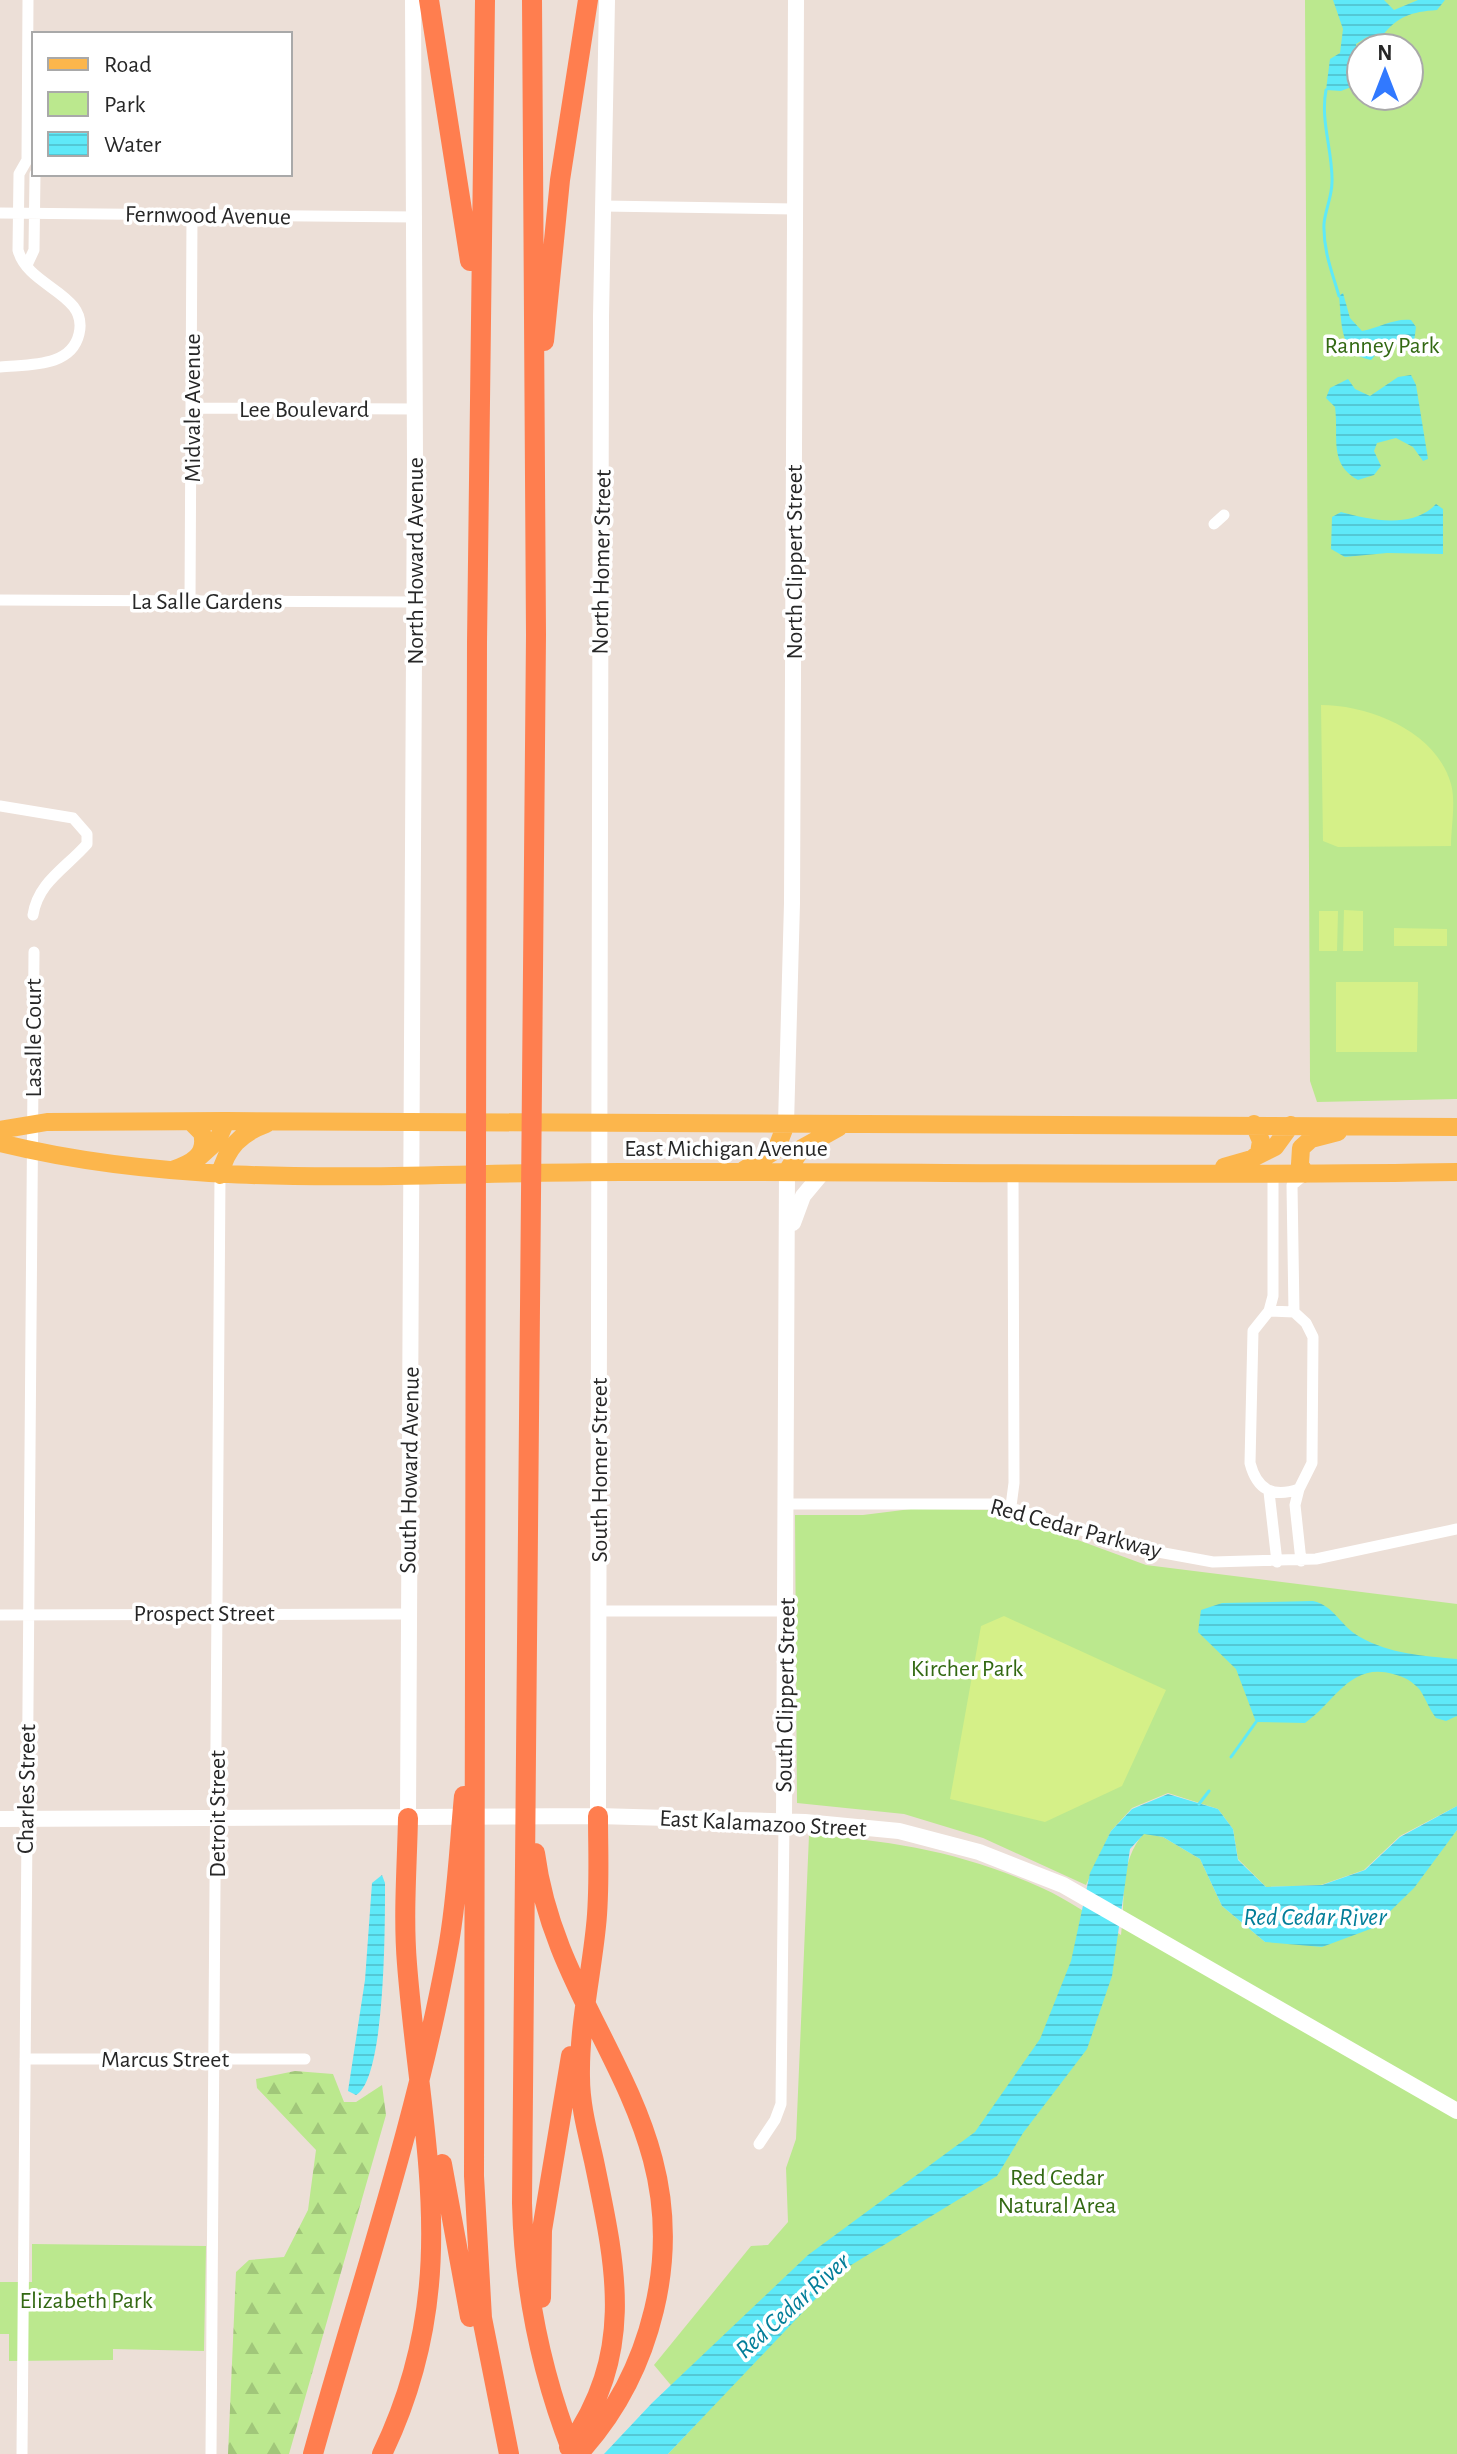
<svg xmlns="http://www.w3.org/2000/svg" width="1457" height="2454" font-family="'Alegreya Sans',sans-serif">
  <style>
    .forest { fill: url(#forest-firs) }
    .park { fill: #bbe88e; fill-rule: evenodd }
    .pitch { fill: #d5f088 }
    .water { fill: url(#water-rules) }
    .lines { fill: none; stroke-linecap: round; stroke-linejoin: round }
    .stream { stroke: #5fe9f8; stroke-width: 3 }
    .street { stroke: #fff; stroke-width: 11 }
    .secondary { stroke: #fff; stroke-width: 16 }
    .primary { stroke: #fcb64c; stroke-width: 18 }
    .highway { stroke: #ff7e4f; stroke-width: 20 }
    .labels { text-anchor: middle; stroke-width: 7; stroke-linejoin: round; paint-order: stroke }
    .street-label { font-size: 24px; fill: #272727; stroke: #fff }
    .park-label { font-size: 24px; fill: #336913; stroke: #fff }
    .water-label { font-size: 26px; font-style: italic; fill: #037e99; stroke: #fff }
  </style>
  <defs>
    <pattern id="forest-firs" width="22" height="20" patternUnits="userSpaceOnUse" patternTransform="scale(2)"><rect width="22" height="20" fill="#bbe88e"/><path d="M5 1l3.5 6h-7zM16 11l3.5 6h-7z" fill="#a1c77a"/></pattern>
    <pattern id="water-rules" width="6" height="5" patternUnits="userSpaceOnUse" patternTransform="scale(2)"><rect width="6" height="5" fill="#5fe9f8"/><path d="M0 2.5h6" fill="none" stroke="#53c8d5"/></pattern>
  </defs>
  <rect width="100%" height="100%" fill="#ecdfd7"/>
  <path class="forest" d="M 295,2071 L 333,2074 L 344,2102 L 356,2102 L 382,2085 L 386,2115 L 289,2454 L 228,2454 L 236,2272 L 249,2260 L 284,2257 L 308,2210 L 316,2150 L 257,2088 L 256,2079 Z"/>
  <path class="park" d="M 1305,0 L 1457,0 L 1457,1099 L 1317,1102 L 1310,1081 ZM 1361,48 L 1409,48 L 1409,96 L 1361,96 Z
    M 911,1509 L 996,1510 L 1146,1565 L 1457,1604 L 1457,1806 L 1400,1836 L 1364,1870 L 1321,1885 L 1266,1887 L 1238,1859 L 1233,1829 L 1218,1809 L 1168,1793 L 1132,1808 L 1111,1831 L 1086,1885 L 983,1838 L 904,1814 L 797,1803 L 795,1515 L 863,1515 Z
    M 1457,1830 L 1457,2454 L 668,2454 L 700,2420 L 654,2365 L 751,2246 L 768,2245 L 788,2222 L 786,2168 L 796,2139 L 809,1835 C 892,1840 965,1853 1042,1888 C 1069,1900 1095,1919 1121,1935 C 1126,1899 1118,1863 1144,1833 L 1163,1837 L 1200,1859 L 1222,1906 L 1265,1942 L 1437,1855 Z
    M 32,2244 L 206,2246 L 204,2351 L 113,2349 L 113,2360 L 9,2361 L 9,2334 L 0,2334 L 0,2282 L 32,2282 Z"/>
  <path class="pitch" d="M 1321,705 C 1369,705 1436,731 1451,784 C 1456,802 1451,828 1451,846 L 1338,847 L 1323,841 Z
    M 1344,910 L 1363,911 L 1363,951 L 1343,951 Z
    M 1319,911 L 1338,911 L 1337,951 L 1319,951 Z
    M 1394,928 L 1447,929 L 1447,946 L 1394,946 Z
    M 1336,982 L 1418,982 L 1417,1052 L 1336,1052 Z
    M 1004,1616 L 1166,1690 L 1122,1786 L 1045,1822 L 950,1799 L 981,1626 Z
    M 59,2293 L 83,2293 L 78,2303 L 69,2305 L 61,2300 Z"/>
  <path class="water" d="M 1333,0 L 1384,0 L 1394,10 L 1418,0 L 1445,0 L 1437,10 C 1411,12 1398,16 1382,36 L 1367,37 L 1356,44 L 1361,79 L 1359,84 L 1341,91 L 1326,90 L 1330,59 L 1340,53 L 1343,29 Z
    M 1343,293 L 1350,318 L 1362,331 C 1379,328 1394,318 1411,320 L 1416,327 L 1414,342 L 1409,347 C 1390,340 1384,346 1371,360 C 1339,354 1342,324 1339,296 Z
    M 1411,375 L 1416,385 L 1428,459 L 1423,461 L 1413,447 L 1396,438 L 1377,443 L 1374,451 L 1381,466 L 1374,475 L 1358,480 C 1328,464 1339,436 1335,407 L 1326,398 L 1330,388 L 1348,379 L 1355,389 L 1370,396 L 1398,377 Z
    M 1436,504 L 1443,509 L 1443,554 L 1387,553 L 1345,557 L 1331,549 L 1332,517 L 1341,512 C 1370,520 1413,529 1436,504 Z
    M 1313,1601 C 1335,1606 1340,1626 1360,1637 C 1390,1654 1424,1656 1457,1659 L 1457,1716 L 1446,1721 L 1436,1718 C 1429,1709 1426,1699 1420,1690 C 1412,1681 1405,1677 1393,1674 C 1350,1662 1335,1702 1305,1723 L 1256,1722 L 1236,1669 L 1198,1632 L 1201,1610 L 1222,1603 Z
    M 1168,1794 L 1218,1809 L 1233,1829 L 1238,1860 L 1266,1887 L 1322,1885 L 1365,1870 L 1400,1837 L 1457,1806 L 1457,1830 L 1414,1888 L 1373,1928 L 1322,1947 L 1265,1942 L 1222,1906 L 1200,1859 L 1163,1837 L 1144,1834 L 1130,1849 L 1112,1976 L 1087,2049 L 1023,2133 L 997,2176 L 843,2270 L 668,2454 L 604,2454 L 652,2403 L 808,2255 L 975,2132 L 1040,2039 L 1071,1961 L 1090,1873 L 1111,1831 L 1132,1809 Z
    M 382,1875 L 385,1883 C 385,1921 386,2079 356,2095 L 348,2091 L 365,1980 L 372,1883 Z"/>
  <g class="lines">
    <path class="stream" d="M 1326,90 C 1320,121 1333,152 1332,182 C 1332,197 1325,210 1324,224 C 1323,250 1332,272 1339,296
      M 1231,1757 L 1256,1722
      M 1199,1804 L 1209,1791"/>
    <path class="street" d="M 603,206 L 795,209
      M 0,213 L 416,217
      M 27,265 L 34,250 L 35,174
      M 0,367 C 28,364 71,368 79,334 C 89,293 28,288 18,250 L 19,174 L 27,160 L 28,0
      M 192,408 L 415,409
      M 1214,524 L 1224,515
      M 0,600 L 414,602
      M 190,601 L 192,215
      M 0,806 L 73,818 L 87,834 L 87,844 C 66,868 38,882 33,915
      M 1269,1311 L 1294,1312 L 1306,1323 L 1313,1337 L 1312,1463 L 1299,1489 C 1273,1498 1257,1490 1250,1463 L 1253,1331 Z
      M 1269,1311 L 1273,1296 L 1273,1174
      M 1294,1312 L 1292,1185 L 1304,1175
      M 1299,1489 L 1295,1505 L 1301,1561
      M 1269,1492 L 1277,1562
      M 787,1504 L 998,1504 L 1142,1549 L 1213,1562 L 1316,1559 L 1457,1529
      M 1011,1506 L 1014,1483 L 1013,1173
      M 598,1611 L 786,1611
      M 0,1615 L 408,1614
      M 25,2059 L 305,2059
      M 759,2144 L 775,2120 L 781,2104 L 784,1821
      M 22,2454 L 34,952
      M 211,2454 L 220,1175"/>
    <path class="secondary" d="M 786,1124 L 792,903 L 796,0
      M 793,1223 L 803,1196 L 823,1172
      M 598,1816 L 601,317 L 607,0
      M 408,1818 L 415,460 L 413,0
      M 0,1819 L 598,1816 L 805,1822 L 899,1831 L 979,1852 L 1063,1885 L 1457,2111
      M 784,1821 L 787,1171"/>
    <path class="primary" d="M 0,1130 L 47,1122 L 226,1121 L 1457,1127
      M 0,1143 C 203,1193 414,1172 621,1172 C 900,1171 1178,1177 1457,1172
      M 1253,1158 L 1275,1147 L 1291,1125
      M 197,1159 L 217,1141 L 226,1121
      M 1224,1167 L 1252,1159 L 1259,1153 L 1261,1141 L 1254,1124
      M 172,1170 C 191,1164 208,1155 202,1133 L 191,1122
      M 744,1170 L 776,1150 L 786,1124
      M 787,1171 L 802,1148 L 838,1128
      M 1305,1174 L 1300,1164 L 1301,1148 L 1311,1139 L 1338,1132
      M 220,1175 C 226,1148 241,1133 266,1124"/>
    <path class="highway" d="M 429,0 L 470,261
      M 485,0 L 477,642 L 474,2176 L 482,2318 L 509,2454
      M 532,0 L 536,635 L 522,2203 C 524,2290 541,2373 573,2454
      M 544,341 L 560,180 L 588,0
      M 535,1853 C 557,2023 700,2119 654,2310 C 641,2364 616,2413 578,2454
      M 442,2164 L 470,2317
      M 541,2298 L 542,2230 L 571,2056
      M 569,2447 C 636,2352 616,2267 594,2161 C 588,2134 580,2106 580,2077 C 579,2027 591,1976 596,1926 C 600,1890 598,1853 598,1816
      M 313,2454 C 359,2288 416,2123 447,1954 C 457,1902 459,1848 464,1796
      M 382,2454 C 465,2283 421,2142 407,1964 C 403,1916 407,1867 408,1818"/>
  </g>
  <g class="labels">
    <g class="street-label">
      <text transform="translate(208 215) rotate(1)" y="8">Fernwood Avenue</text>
      <text transform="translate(192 408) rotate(-90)" y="8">Midvale Avenue</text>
      <text x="304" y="417">Lee Boulevard</text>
      <text transform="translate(415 561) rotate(-90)" y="8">North Howard Avenue</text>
      <text transform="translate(601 562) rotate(-89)" y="8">North Homer Street</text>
      <text transform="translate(794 562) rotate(-90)" y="8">North Clippert Street</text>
      <text x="207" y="609">La Salle Gardens</text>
      <text transform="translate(33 1038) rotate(-90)" y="8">Lasalle Court</text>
      <text x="726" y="1156">East Michigan Avenue</text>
      <text transform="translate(409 1470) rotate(-89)" y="8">South Howard Avenue</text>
      <text transform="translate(599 1470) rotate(-90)" y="8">South Homer Street</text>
      <text transform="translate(1076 1528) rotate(15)" y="8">Red Cedar Parkway</text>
      <text x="204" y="1621">Prospect Street</text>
      <text transform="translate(785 1695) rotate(-89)" y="8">South Clippert Street</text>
      <text transform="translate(26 1789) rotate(-89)" y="8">Charles Street</text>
      <text transform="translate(217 1814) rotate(-90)" y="8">Detroit Street</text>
      <text transform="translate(763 1823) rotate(3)" y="8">East Kalamazoo Street</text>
      <text x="165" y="2067">Marcus Street</text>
    </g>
    <g class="park-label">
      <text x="1382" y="353">Ranney Park</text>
      <text x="967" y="1676">Kircher Park</text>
      <text x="1057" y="2185">Red Cedar<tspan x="1057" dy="28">Natural Area</tspan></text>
      <text x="86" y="2308">Elizabeth Park</text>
    </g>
    <g class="water-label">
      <text x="1315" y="1925">Red Cedar River</text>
      <text transform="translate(792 2305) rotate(-42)" y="9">Red Cedar River</text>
    </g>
  </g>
  <rect x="32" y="32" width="260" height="144" fill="#ffffff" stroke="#a9a9a9" stroke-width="2"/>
  <rect x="48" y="58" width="40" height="12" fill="#fcb64c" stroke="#a9a9a9" stroke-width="2"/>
  <text x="104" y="72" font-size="24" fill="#272727">Road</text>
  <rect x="48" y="92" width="40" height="24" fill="#bbe88e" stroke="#a9a9a9" stroke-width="2"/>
  <text x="104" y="112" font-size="24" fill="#272727">Park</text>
  <rect x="48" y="132" width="40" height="24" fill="url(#water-rules)" stroke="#a9a9a9" stroke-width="2"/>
  <text x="104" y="152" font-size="24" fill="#272727">Water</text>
  <g transform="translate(1385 72)"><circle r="38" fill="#ffffff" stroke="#a9a9a9" stroke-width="2"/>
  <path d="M0-6L14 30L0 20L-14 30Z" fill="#3179ff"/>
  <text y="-12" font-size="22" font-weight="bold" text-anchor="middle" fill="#272727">N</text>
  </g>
</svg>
